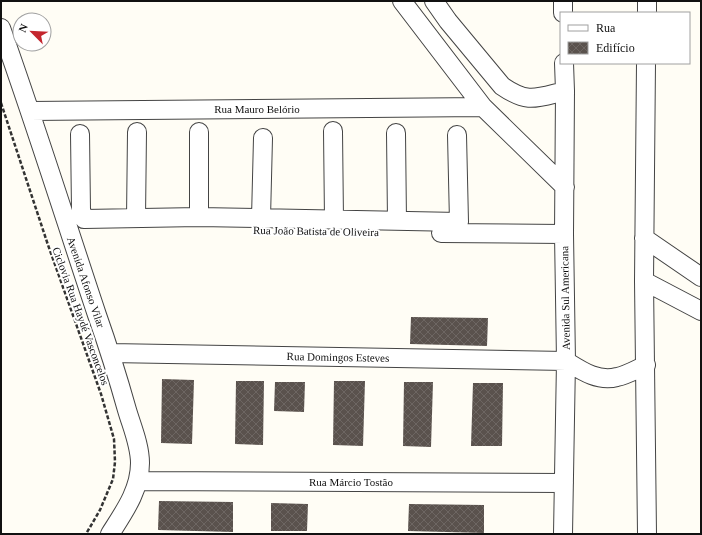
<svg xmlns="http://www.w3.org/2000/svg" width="702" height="535" font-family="Georgia,serif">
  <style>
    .building { fill: url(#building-cross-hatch) }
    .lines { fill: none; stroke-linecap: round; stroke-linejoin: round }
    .minor-casing { stroke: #444; stroke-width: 20 }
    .path { stroke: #333; stroke-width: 2.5; stroke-dasharray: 4 2; stroke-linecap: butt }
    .minor { stroke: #fff; stroke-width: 18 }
    .labels { text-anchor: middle; stroke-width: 4; stroke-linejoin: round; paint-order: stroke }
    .street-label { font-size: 11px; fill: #111; stroke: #fff }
  </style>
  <defs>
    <pattern id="building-cross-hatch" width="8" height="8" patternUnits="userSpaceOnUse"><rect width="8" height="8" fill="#5a524d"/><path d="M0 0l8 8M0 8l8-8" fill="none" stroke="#6d6662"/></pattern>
  </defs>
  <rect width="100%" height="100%" fill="#fffdf5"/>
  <path class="building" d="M 411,317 L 488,318 L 487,346 L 410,344 Z
    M 162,379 L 194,380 L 192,444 L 161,443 Z
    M 236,381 L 264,381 L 263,445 L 235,444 Z
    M 334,381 L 365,381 L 363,446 L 333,445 Z
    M 275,382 L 305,382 L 304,412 L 274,411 Z
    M 404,382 L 433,382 L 431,447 L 403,446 Z
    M 473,383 L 503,383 L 502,446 L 471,446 Z
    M 159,501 L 233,502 L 233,532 L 158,530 Z
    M 271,503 L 308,504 L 307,531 L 271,531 Z
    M 409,504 L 484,505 L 484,533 L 408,531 Z"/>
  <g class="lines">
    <g class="minor-casing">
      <path id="minor" d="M 402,1 L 483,107 L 565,187
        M 434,1 L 448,21 L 502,86 C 528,104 536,98 565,91
        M 563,1 L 563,13
        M 647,13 L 647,1
        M 1,28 C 35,123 65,219 97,315 C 108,346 118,378 127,410 C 132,427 140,445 140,463 C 140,490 124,512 110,534
        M 646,63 L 644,281 L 647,534
        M 30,111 L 483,107
        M 333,131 L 334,220
        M 199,132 L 199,217
        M 396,133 L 397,221
        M 80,134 L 81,210 L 84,219 L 199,217 L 459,222 L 457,135
        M 136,218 L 137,132
        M 261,218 L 263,138
        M 441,233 L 564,234
        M 644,238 L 701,277
        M 644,281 L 701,311
        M 110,353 L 566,361 C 582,371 598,382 617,377 C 627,375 637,369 646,365
        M 138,481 L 564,483
        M 563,534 L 566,361 L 564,234 L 565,91 L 564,63"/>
    </g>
    <path class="path" d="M 1,103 L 48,245 L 101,394 L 114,439 L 115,462 L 113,479 L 100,510 L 86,534"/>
    <use href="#minor" class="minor"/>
  </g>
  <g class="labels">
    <g class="street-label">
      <text x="257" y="113">Rua Mauro Belório</text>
      <text transform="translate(316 231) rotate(1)" y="4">Rua João Batista de Oliveira</text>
      <text transform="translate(86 282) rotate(71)" y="4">Avenida Afonso Vilar</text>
      <text transform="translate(565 298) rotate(-91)" y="4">Avenida Sul Americana</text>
      <text transform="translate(81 316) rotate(70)" y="4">Ciclovia Rua Haydé Vasconcelos</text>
      <text transform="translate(338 357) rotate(1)" y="4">Rua Domingos Esteves</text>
      <text x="351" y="486">Rua Márcio Tostão</text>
    </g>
  </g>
  <rect width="702" height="535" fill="none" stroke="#111111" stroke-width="4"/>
  <rect x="560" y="12" width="130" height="52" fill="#ffffff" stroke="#a0a0a0"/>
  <rect x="568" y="25" width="20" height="6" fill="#ffffff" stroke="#a0a0a0"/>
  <text x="596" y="32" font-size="12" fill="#111111">Rua</text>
  <rect x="568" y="42" width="20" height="12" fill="url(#building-cross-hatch)" stroke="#a0a0a0"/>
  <text x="596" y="52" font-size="12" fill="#111111">Edifício</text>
  <g transform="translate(32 32) rotate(294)"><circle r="19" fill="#ffffff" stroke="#a0a0a0"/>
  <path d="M0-3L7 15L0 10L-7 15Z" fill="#c4262e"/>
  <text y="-6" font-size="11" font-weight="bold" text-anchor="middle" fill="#111111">N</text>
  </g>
</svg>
